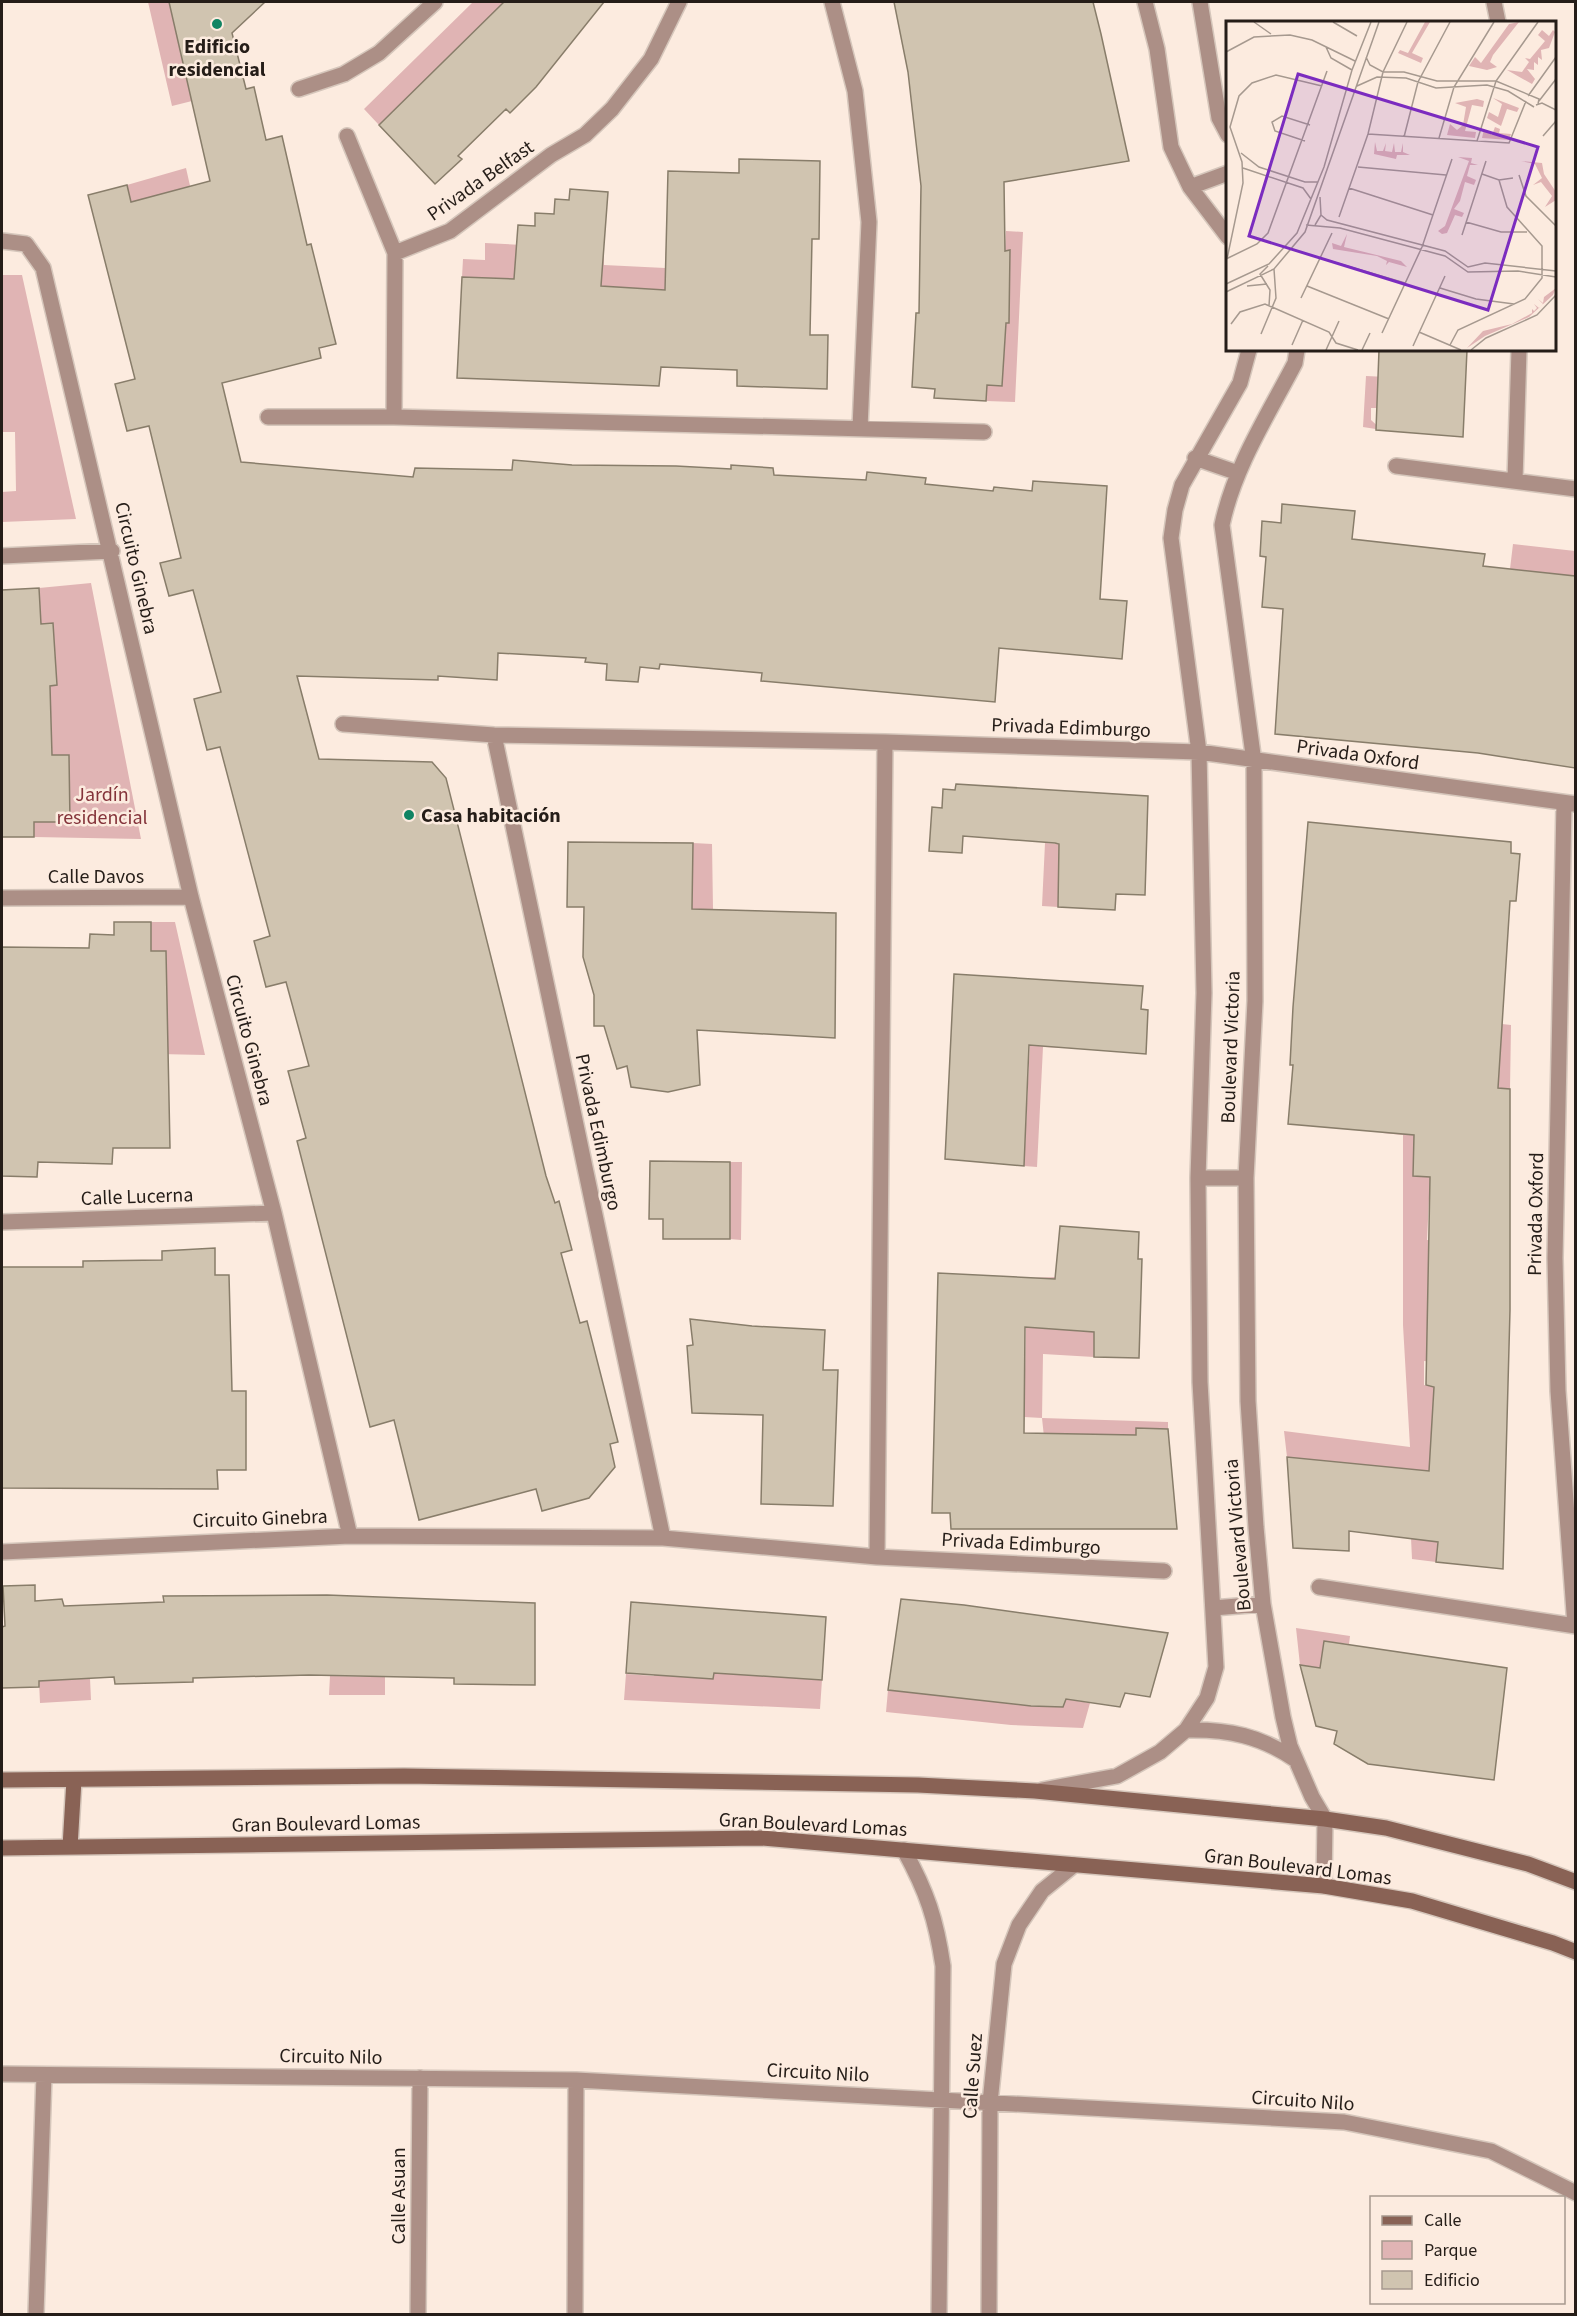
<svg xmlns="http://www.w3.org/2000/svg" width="1577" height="2316" font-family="'Source Sans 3',sans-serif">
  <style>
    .green { fill: #e0b4b4 }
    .building { fill: #d0c4b0; stroke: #887d6a; stroke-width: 1.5 }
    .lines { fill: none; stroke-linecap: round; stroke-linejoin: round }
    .street-casing { stroke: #d5c6bb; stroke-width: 18 }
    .secondary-casing { stroke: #d5c6bb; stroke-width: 18 }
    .street { stroke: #ac8f86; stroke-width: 15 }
    .secondary { stroke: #896255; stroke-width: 15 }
    .poi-dot { fill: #108463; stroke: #fcebdf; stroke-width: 2 }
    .labels { text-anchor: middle; stroke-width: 5; stroke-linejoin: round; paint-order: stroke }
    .poi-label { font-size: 20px; font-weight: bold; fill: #251d18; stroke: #fcebdf }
    .street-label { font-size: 20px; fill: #251d18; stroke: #fcebdf }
    .park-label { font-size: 20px; fill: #84333a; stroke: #fcebdf }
    .inset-road { fill: none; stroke: #a6998f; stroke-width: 1.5 }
    .view { fill: #7b2cbf; fill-opacity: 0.15; stroke: #7b2cbf; stroke-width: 3 }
    .inset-edge { fill: none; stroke: #251d18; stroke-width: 3 }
  </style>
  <rect width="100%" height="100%" fill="#fcebdf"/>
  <path class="green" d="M 148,2 L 169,2 L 192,101 L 172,106 Z
    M 473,2 L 535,2 L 509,33 L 379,125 L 364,109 Z
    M 186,168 L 202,239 L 131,202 L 127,185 Z
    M 1006,231 L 1023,232 L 1015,402 L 986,401 L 987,385 L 1002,385 L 1006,323 L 1009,323 L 1010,251 L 1005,251 Z
    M 485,243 L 604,249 L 604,265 L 665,268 L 666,246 L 725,249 L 725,293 L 631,288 L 601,296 L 601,285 L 462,277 L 463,259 L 485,260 Z
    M 2,275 L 22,275 L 76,519 L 2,522 L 2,492 L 16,491 L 15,432 L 2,432 Z
    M 1366,376 L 1387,377 L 1385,408 L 1371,408 L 1371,420 L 1382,430 L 1363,427 Z
    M 1513,544 L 1575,551 L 1575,576 L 1510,569 Z
    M 91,583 L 141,839 L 34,837 L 34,822 L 70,822 L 69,755 L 52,755 L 51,717 L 7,743 L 2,743 L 2,688 L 57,685 L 53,624 L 41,624 L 39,588 Z
    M 1402,831 L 1419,832 L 1403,1134 L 1415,1135 L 1413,1176 L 1430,1177 L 1427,1240 L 1439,1241 L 1437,1362 L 1424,1361 L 1424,1385 L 1434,1387 C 1430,1445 1441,1504 1436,1562 L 1412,1559 L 1411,1538 L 1348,1464 L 1287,1457 L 1284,1431 L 1410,1447 L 1403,1325 L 1403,1135 L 1383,1133 Z
    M 693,843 L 712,844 L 713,909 L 732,910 L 727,1032 L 681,1028 L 689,908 L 692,908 Z
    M 1045,843 L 1076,845 L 1074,891 L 1058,890 L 1058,907 L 1042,906 Z
    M 151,922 L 175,922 L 205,1055 L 114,1053 L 60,1067 L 2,1066 L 2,1033 L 30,1033 L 151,951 Z
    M 1033,980 L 1069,982 L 1065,1048 L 1043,1047 L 1037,1167 L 1024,1166 Z
    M 1502,1024 L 1511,1025 L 1510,1089 L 1498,1088 Z
    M 730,1162 L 742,1162 L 741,1240 L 730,1239 Z
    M 1055,1277 L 1076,1310 L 1075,1331 L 1094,1332 L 1094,1357 L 1043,1354 L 1042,1418 L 1168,1422 L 1168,1429 L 1136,1428 L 1136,1456 L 1106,1435 L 1044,1437 L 1042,1418 L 1024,1417 L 1027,1278 Z
    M 1296,1628 L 1350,1636 L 1349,1644 L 1324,1641 L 1320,1668 L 1300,1665 Z
    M 655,1665 L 822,1680 L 820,1709 L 624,1700 L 626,1674 L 654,1676 Z
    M 330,1676 L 385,1677 L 385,1695 L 329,1695 Z
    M 90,1678 L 91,1700 L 40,1703 L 39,1681 Z
    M 888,1690 L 1063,1707 L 1066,1699 L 1090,1703 L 1083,1728 L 1011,1725 L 886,1712 Z"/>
  <path class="building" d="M 169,2 L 265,2 L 232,33 L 246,89 L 254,87 L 266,140 L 282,136 L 307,245 L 311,244 L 336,344 L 319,348 L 321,358 L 222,383 L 241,462 L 413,477 L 415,468 L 512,470 L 513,460 L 572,465 L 676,466 L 731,469 L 731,465 L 773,468 L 774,475 L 866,480 L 867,472 L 926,478 L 925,484 L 993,491 L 994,487 L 1032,491 L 1033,481 L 1107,486 L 1100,599 L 1127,601 L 1122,659 L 999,648 L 995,702 L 761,681 L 762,673 L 660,664 L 659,669 L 640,667 L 638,682 L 606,680 L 607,664 L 585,662 L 586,658 L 498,653 L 497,680 L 438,676 L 438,680 L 297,676 L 319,759 L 432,762 L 446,778 L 546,1176 L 555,1203 L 559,1201 L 572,1250 L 561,1253 L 580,1323 L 587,1321 L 618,1442 L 610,1444 L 615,1467 L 589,1498 L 542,1511 L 536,1489 L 419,1520 L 394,1420 L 370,1427 L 297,1141 L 306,1138 L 288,1071 L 309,1066 L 286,982 L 266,987 L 254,941 L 270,936 L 220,747 L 207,750 L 194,699 L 221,692 L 193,590 L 169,596 L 160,563 L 181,558 L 149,426 L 127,431 L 115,384 L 135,379 L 88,195 L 127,185 L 131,202 L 210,181 Z
    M 504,2 L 604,2 L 536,87 L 510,113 L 506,109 L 458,156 L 462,159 L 435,184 L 379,125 Z
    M 894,2 L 1093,2 L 1101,34 L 1129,161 L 1004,182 L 1005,251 L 1010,250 L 1009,323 L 1006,323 L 1002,386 L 987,385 L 986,401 L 934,398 L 935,389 L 912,387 L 916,313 L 919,313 L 921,186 L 908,72 Z
    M 739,159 L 820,161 L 819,239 L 812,239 L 810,335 L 828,335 L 827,389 L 737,386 L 737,370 L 661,367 L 659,386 L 457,378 L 462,277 L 514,279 L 518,225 L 535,226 L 535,213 L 554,214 L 555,199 L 569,200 L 570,189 L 608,192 L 601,286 L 665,290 L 668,171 L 739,173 Z
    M 1379,350 L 1467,350 L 1463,437 L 1376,430 Z
    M 1282,504 L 1355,511 L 1352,539 L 1485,554 L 1483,566 L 1575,576 L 1575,768 L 1478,753 L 1275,734 L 1283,609 L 1262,607 L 1266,557 L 1260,556 L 1262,521 L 1281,523 Z
    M 39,588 L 41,624 L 53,623 L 57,685 L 50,686 L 52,755 L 69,755 L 70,822 L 34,822 L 34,837 L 2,837 L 2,590 Z
    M 956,784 L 1148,796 L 1145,895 L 1116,894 L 1115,910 L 1058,907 L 1059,844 L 1055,843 L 963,836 L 962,853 L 929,851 L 932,807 L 942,808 L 943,789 L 955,790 Z
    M 1308,822 L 1511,842 L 1511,853 L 1520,854 L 1516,901 L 1510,901 L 1498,1088 L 1510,1089 L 1510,1310 L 1503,1569 L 1436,1562 L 1438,1542 L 1349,1531 L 1349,1551 L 1293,1548 L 1287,1457 L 1429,1471 L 1434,1387 L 1426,1385 L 1430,1177 L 1413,1176 L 1414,1135 L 1288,1124 L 1293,1065 L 1290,1065 L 1293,1007 Z
    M 568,842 L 693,843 L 692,909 L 836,913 L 835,1038 L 697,1030 L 700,1085 L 668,1092 L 631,1087 L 627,1066 L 617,1069 L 604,1026 L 594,1026 L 594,995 L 583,957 L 584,907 L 567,907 Z
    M 114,922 L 151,922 L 151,951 L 166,951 L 170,1148 L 113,1148 L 112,1164 L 38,1162 L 37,1177 L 2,1176 L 2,947 L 89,948 L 90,934 L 114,935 Z
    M 954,974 L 1143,986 L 1141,1009 L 1148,1010 L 1146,1054 L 1029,1045 L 1024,1166 L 945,1159 Z
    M 650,1161 L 730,1162 L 730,1239 L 663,1239 L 663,1219 L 649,1219 Z
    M 1060,1226 L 1139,1232 L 1138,1259 L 1142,1259 L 1139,1358 L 1094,1357 L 1094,1332 L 1025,1327 L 1024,1433 L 1136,1435 L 1136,1428 L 1168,1429 L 1177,1529 L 951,1529 L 950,1513 L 932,1513 L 938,1273 L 1055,1279 Z
    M 215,1248 L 215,1275 L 229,1275 L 232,1391 L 246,1391 L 246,1470 L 217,1470 L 218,1489 L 2,1488 L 2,1267 L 83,1267 L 83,1261 L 162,1260 L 162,1251 Z
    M 690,1319 L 752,1326 L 825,1330 L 823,1370 L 838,1370 L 833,1506 L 761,1504 L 763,1415 L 692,1413 L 687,1346 L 693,1345 Z
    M 35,1585 L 35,1601 L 62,1599 L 64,1606 L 164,1602 L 163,1596 L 327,1595 L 535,1603 L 535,1685 L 454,1684 L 454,1678 L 309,1675 L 193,1678 L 193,1682 L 115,1684 L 114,1677 L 39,1681 L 39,1687 L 2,1688 L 2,1627 L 5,1626 L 3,1586 Z
    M 901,1599 L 964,1605 L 1168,1633 L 1150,1697 L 1125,1693 L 1120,1707 L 1066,1699 L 1063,1707 L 1031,1706 L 888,1690 Z
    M 631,1602 L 826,1617 L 822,1680 L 714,1673 L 713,1679 L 626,1673 Z
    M 1324,1641 L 1507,1668 L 1494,1780 L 1368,1764 L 1334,1744 L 1337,1731 L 1316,1726 L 1300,1665 L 1320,1668 Z"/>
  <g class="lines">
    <g class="street-casing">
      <path id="street" d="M 832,2 L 855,91 L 869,222 L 860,428
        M 1145,2 L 1157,49 L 1171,147 L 1190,187 L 1228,237
        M 1200,2 L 1219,118 L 1228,135
        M 1494,2 L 1498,22
        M 299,89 L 344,74 L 379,53 L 435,2
        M 347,136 L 395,253 L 394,417
        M 1190,187 L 1228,173
        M 2,241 L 26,244 L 43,268 L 191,897 L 274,1213 L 350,1536
        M 395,253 L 450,231 L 551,155 L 585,135 L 612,109 L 651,59 L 679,2
        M 1297,350 L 1295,363 C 1268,415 1234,467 1222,525 L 1254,762 L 1255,1001 L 1246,1178 L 1248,1401 L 1256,1527 L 1263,1604 L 1283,1717 L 1290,1746 L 1312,1797 L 1325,1819 L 1324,1886
        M 268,417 L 394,417 L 984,432
        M 1195,458 L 1238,473
        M 1396,466 L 1576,489
        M 1515,480 L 1519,350
        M 2,556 L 112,551
        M 343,724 L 494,735 L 885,742 L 1199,752 L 1576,804
        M 494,735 L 663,1538
        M 1564,803 L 1555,1258 L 1558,1391 L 1575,1626
        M 2,898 L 191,897
        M 1198,1178 L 1246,1178
        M 2,1222 L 274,1213
        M 2,1552 L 350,1536 L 663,1538 L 877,1557 L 1164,1571
        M 877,1557 L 885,742
        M 1319,1587 L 1576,1626
        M 1213,1608 L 1263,1604
        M 1186,1730 L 1207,1698 L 1216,1667 L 1200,1382 L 1198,1178 L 1204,993 L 1199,752 L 1171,538 L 1175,510 L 1182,485 L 1240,383 L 1249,350
        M 1042,1790 L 1117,1776 L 1160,1752 L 1186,1730 C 1228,1729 1261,1736 1296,1760
        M 904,1850 C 927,1892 936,1919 943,1966 L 939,2314
        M 2,2074 L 576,2080 L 1344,2122 L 1491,2151 L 1576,2193
        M 36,2314 L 44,2075
        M 418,2314 L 420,2078
        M 575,2314 L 576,2080
        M 989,2314 L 990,2103 L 1004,1964 L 1019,1925 L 1042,1891 L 1074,1865"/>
    </g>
    <g class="secondary-casing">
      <path id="secondary" d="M 2,1780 L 404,1776 L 918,1785 L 1035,1791 L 1325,1819 L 1386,1828 L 1528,1864 L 1576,1882
        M 70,1847 L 74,1780
        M 2,1848 L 761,1838 L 1324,1886 L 1412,1901 L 1553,1943 L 1576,1952"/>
    </g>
    <use href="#street" class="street"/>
    <use href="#secondary" class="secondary"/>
  </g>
  <g class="poi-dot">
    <circle cx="217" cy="24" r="6"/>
    <circle cx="409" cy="815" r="6"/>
  </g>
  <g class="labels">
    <g class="poi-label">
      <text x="217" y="53">Edificio<tspan x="217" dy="23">residencial</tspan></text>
      <text x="421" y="822" text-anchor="start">Casa habitación</text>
    </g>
    <g class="street-label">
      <text transform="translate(480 180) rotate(-35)" y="7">Privada Belfast</text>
      <text transform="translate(137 568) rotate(77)" y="7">Circuito Ginebra</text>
      <text transform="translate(1071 727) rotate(2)" y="7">Privada Edimburgo</text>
      <text transform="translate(1358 754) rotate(8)" y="7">Privada Oxford</text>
      <text x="96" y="883">Calle Davos</text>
      <text transform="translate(250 1040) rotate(75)" y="7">Circuito Ginebra</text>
      <text transform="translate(1230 1047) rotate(-88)" y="7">Boulevard Victoria</text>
      <text transform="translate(599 1132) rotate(78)" y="7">Privada Edimburgo</text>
      <text transform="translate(137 1196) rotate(-2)" y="7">Calle Lucerna</text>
      <text transform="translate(1535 1214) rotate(-89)" y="7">Privada Oxford</text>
      <text transform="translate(260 1518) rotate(-2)" y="7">Circuito Ginebra</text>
      <text transform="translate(1237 1535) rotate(-95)" y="7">Boulevard Victoria</text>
      <text transform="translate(1021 1543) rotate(3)" y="7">Privada Edimburgo</text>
      <text transform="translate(326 1823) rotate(-1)" y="7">Gran Boulevard Lomas</text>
      <text transform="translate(813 1824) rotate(3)" y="7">Gran Boulevard Lomas</text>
      <text transform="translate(1298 1866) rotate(7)" y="7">Gran Boulevard Lomas</text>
      <text transform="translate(331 2056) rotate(1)" y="7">Circuito Nilo</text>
      <text transform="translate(818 2072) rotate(3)" y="7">Circuito Nilo</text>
      <text transform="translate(972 2076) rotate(-86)" y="7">Calle Suez</text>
      <text transform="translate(1303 2100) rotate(4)" y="7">Circuito Nilo</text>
      <text transform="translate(398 2196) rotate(-90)" y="7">Calle Asuan</text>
    </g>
    <g class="park-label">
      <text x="102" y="801">Jardín<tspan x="102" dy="23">residencial</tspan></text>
    </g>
  </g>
  <g transform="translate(1226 21)">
    <rect width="330" height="330" fill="#fcebdf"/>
    <path d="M 199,1 L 204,1 L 186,32 L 197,37 L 195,42 L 172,32 L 174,29 L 182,32 ZM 293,1 L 267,34 L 264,41 L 271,46 L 261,49 L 243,45 L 249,36 L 255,42 L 283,3 ZM 316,9 L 323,15 L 327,9 L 329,11 L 323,27 L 315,29 L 316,39 L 312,36 L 312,44 L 308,41 L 308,49 L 301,48 L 309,58 L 306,63 L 281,49 L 296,51 L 303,41 L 299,37 L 304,38 L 319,20 L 312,14 ZM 267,77 L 293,87 L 291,91 L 281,88 L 275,105 L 261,97 L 263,91 L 272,96 L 276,83 ZM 251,78 L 258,80 L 257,86 L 246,84 L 239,110 L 250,111 L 249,117 L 221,114 L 224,103 L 231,109 L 237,104 L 240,86 L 229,82 ZM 269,106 L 274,108 L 273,112 L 285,113 L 283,119 L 256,117 L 258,108 L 266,114 ZM 149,121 L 151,130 L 157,130 L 160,122 L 159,130 L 166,131 L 168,122 L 169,131 L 175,131 L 177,122 L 177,131 L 184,134 L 171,134 L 170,138 L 148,133 ZM 232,136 L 246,137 L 245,142 L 252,144 L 244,144 L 241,155 L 250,159 L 248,164 L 239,161 L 234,180 L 228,188 L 238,192 L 236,196 L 229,194 L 221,212 L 216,213 L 212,210 L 219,205 L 243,140 ZM 295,140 L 316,142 L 318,153 L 330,171 L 330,179 L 319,186 L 326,175 L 315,161 L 307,164 L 316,157 L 309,143 ZM 121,213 L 118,226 L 175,240 L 181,246 L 163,241 L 160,244 L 161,240 L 151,235 L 107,228 L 106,222 L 115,225 ZM 330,267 L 327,274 L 303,296 L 259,315 L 241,327 L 257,310 L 286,303 L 306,292 L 306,288 L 308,290 L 311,287 L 308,283 L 313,287 L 317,283 L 312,278 L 317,282 L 318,276 Z" fill="#e0b4b4"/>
    <path class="inset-road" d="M 28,1 L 45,13M 107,1 L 131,15M 100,26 L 105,37 L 126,49M 0,31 L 28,16 L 64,14 L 86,19 L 129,40M 140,36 L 144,44 L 157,51 L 178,51 L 211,60 L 270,60 L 313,78 L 312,83M 131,65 L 151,56 L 180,57 L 210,67 L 261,64 L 282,70 L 308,86M 302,75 L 330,36M 313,80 L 330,58M 310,84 L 316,82 L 330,89M 142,113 L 283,122 L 300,80M 317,115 L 330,100M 178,116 L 192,61 L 224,1M 213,117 L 228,66 L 268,1M 79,120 L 49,110 L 46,101 L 56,95 L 84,104M 251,120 L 270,60 L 312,1M 15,132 L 33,146 L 79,161 L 92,161M 132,146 L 220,154M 17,147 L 77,167 L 85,178M 256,153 L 273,159 L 287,157M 293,154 L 300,175 L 330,205M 123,167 L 207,194M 95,194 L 101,199 L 219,230 L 242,246 L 259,242 L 330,250M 113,196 L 142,113 L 157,51 L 181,1M 240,201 L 275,211 L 301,211M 80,204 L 114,207 L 219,235 L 242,251 L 292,250 L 330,256M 89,204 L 95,194 L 94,176M 236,214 L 260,140M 94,237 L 179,262M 0,238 L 31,223 L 42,212 L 101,50M 1,238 L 17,162 L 16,141 L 4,106 L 13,75 L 26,62 L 50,54 L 96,65M 42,245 L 34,253 L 44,269 L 43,285M 0,263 L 43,243 L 71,212 L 98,146 L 126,49 L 145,1M 21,265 L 41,263M 81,265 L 163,298M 214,267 L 250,278 L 288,283M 0,271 L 48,248 L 79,211 L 153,1M 75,277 L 106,212M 5,303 L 14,291 L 39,283 L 103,311 L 110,322 L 132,329M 193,311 L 235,329M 156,312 L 196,226 L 226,138M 35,313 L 50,277 L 48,248M 66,324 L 77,299M 224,324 L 232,309 L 299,278 L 316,257 L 316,225 L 281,186 L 273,159M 187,325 L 219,255M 100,329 L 113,300M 136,329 L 144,312M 245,329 L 260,317 L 311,294 L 330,274"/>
    <path class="view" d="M 72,53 L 312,126 L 262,289 L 23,215 Z"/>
    <rect width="330" height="330" class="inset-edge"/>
  </g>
  <rect width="1577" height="2316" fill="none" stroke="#251d18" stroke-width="6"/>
  <rect x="1370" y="2196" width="195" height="108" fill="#fcebdf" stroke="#a6998f" stroke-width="1.5"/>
  <rect x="1382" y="2216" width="30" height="9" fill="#896255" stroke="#a6998f" stroke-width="1.5"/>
  <text x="1424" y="2226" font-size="18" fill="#251d18">Calle</text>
  <rect x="1382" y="2241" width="30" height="18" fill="#e0b4b4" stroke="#a6998f" stroke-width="1.5"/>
  <text x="1424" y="2256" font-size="18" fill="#251d18">Parque</text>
  <rect x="1382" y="2271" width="30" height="18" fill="#d0c4b0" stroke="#a6998f" stroke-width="1.5"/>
  <text x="1424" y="2286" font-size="18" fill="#251d18">Edificio</text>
</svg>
